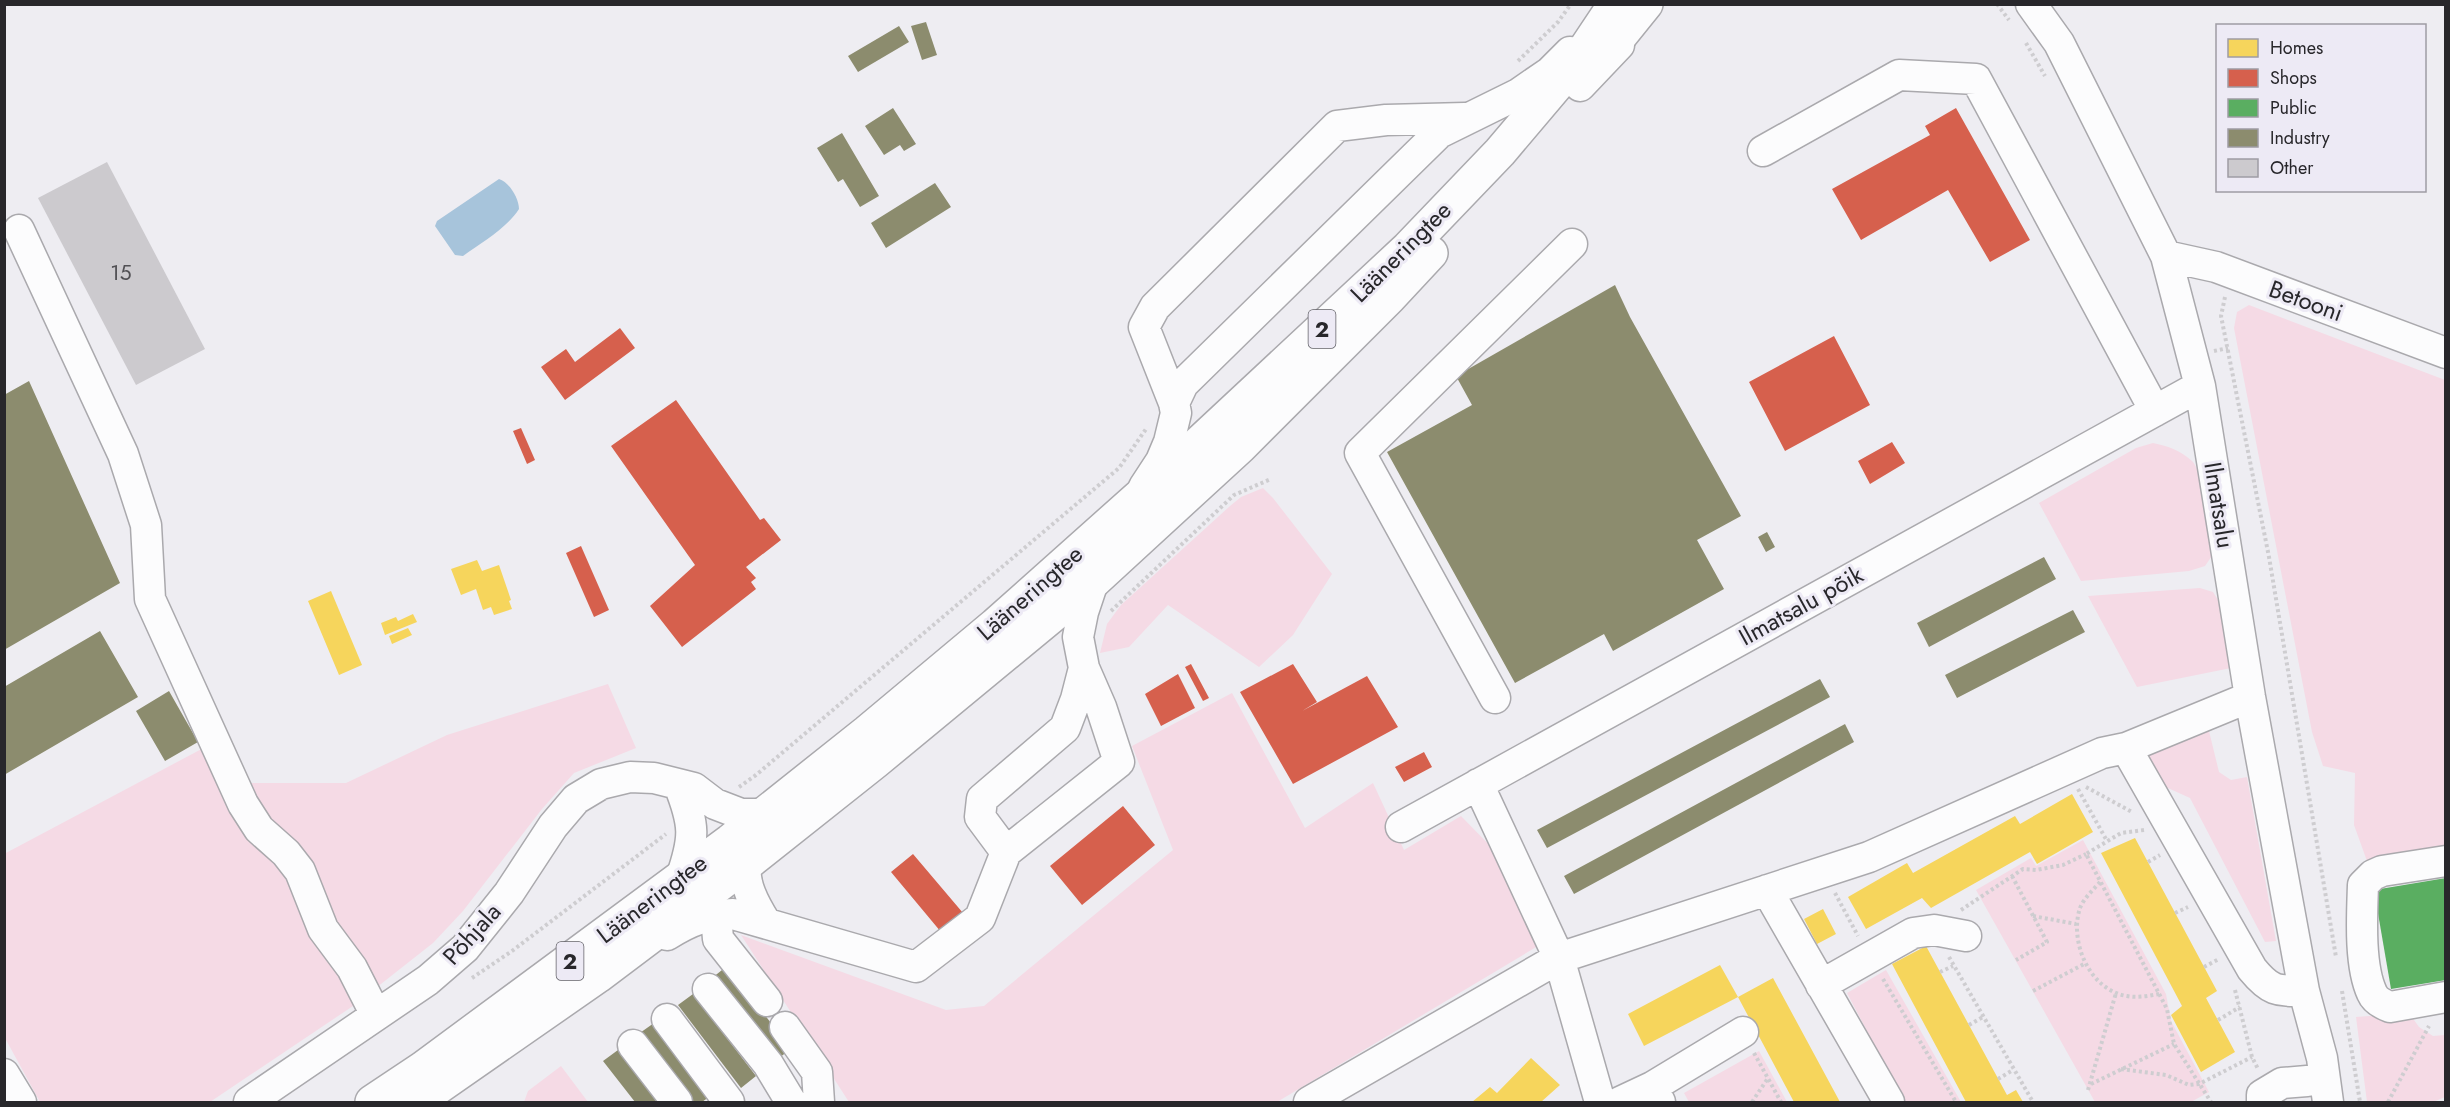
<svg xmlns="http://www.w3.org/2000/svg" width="2450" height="1107" font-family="Jost,sans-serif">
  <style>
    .green { fill: #f5dae5 }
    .water { fill: #a7c4db }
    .homes { fill: #f6d55c }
    .shops { fill: #d6604d }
    .public { fill: #5aae61 }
    .industry { fill: #8c8c6e }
    .building { fill: #cccace }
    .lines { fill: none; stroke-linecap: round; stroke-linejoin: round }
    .minor-casing { stroke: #aaa9ad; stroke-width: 33 }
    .highway-casing { stroke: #aaa9ad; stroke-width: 36 }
    .path { stroke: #cecdd0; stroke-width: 4; stroke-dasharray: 3 3; stroke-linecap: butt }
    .minor { stroke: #fcfcfd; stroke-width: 30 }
    .highway { stroke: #fcfcfd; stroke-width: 33 }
    .labels { text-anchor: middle; stroke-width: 6; stroke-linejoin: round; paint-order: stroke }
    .number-label { font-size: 21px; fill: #515054 }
    .shield { fill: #edeaf5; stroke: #636268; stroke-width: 1.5 }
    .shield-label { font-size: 22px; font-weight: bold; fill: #28272b }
    .street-label { font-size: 24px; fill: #28272b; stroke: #edeaf5 }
  </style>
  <rect width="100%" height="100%" fill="#eeedf2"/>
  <path class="green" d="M 2249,305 L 2445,380 L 2445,849 L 2367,861 L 2354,825 L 2355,773 L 2323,766 L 2312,732 L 2234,328 L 2237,312 Z
    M 2153,443 C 2167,446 2180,450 2192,461 C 2204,472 2210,534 2214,553 L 2205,566 L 2189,571 L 2081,581 L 2039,503 L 2136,448 Z
    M 1263,488 L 1273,498 L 1332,574 L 1293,635 L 1259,667 L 1168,605 L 1129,647 L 1100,653 L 1107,624 L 1121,605 L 1230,506 L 1241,497 Z
    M 2200,588 L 2213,592 L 2220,603 L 2231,668 L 2137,687 L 2088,596 Z
    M 608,684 L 636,748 L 574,773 L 542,809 L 463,911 L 433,943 L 353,1006 L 210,1102 L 40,1102 L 5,1038 L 4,854 L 211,744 L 218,783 L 346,783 L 447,735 Z
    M 1232,693 L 1305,828 L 1373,783 L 1404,850 L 1461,816 L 1504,860 L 1543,943 L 1277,1102 L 849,1102 L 741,935 L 946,1010 L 984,1006 L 1173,850 L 1132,746 Z
    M 2205,724 L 2209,731 L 2219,772 L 2231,780 L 2247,777 L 2276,941 L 2265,942 L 2190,798 L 2159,784 L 2147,758 L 2151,748 Z
    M 2083,840 L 2166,994 L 2171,1021 L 2209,1092 L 2191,1102 L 2095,1102 L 1976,890 L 2031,858 L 2036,866 Z
    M 1886,970 L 1961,1102 L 1904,1102 L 1847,993 Z
    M 2409,1013 L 2419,1027 L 2433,1036 L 2445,1035 L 2445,1097 L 2433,1102 L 2367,1102 L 2356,1017 Z
    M 1759,1051 L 1787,1102 L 1689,1102 L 1684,1093 Z
    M 561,1066 L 588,1102 L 524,1102 L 528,1091 Z"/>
  <path class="water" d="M 499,179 C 509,182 519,198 519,209 C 507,228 481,243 463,256 L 455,255 L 435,226 L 437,221 Z"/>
  <path class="homes" d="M 477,560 L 482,571 L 499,565 L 511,600 L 509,601 L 512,609 L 494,615 L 491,607 L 483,610 L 476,589 L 461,595 L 451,569 Z
    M 331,591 L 362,665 L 339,675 L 308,601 Z
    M 413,614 L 417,622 L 385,635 L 381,623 L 396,617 L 398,621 Z
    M 408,628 L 412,635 L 392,644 L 389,636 Z
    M 2072,794 L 2093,832 L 2037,864 L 2030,852 L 1931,908 L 1922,898 L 1866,929 L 1848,897 L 1907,863 L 1913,873 L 2015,816 L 2020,824 Z
    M 2135,838 L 2217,991 L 2206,998 L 2235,1052 L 2201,1072 L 2171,1015 L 2182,1006 L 2101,853 Z
    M 1823,909 L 1836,934 L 1817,944 L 1804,919 Z
    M 1926,946 L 2007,1095 L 2016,1090 L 2023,1102 L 1966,1102 L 1892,964 Z
    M 1720,965 L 1738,997 L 1644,1046 L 1628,1014 Z
    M 1773,978 L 1840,1102 L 1794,1102 L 1738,997 Z
    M 1531,1058 L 1560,1085 L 1541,1102 L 1472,1102 L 1490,1087 L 1497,1093 Z"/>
  <path class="shops" d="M 1956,108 L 2030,240 L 1990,262 L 1948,190 L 1861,240 L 1832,189 L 1930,135 L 1925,126 Z
    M 620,328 L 635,348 L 565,400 L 541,367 L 566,349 L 575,362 Z
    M 1834,336 L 1870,405 L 1785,451 L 1749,382 Z
    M 676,400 L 760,520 L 764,518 L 781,540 L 746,567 L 756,578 L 751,582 L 756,589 L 682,647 L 650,606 L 695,565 L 611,446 Z
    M 521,428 L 535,460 L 527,464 L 513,431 Z
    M 1892,442 L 1905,463 L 1870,484 L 1858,461 Z
    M 581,546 L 609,610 L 594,617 L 566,553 Z
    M 1191,664 L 1209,698 L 1203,701 L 1185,667 Z
    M 1293,664 L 1317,702 L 1302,711 L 1367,676 L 1398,727 L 1293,784 L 1240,692 Z
    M 1178,674 L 1195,708 L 1161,726 L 1145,694 Z
    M 1424,752 L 1432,767 L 1404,782 L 1395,767 Z
    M 1123,806 L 1155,845 L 1082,905 L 1050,866 Z
    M 913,854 L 963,913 L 941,932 L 891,872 Z"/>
  <path class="public" d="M 2446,878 L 2446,980 L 2391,989 L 2374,890 Z"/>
  <path class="industry" d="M 926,22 L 937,55 L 922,60 L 911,26 Z
    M 899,26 L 909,42 L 858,72 L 848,56 Z
    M 893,108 L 916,144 L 904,151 L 900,145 L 884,155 L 865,126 Z
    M 842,133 L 879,196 L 860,207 L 843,179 L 838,182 L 817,148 Z
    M 935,183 L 951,207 L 886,248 L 871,223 Z
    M 1615,285 L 1630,317 L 1741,516 L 1697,540 L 1724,589 L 1613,651 L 1604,634 L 1515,683 L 1387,452 L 1472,405 L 1456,376 Z
    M 29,381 L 120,583 L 4,650 L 4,395 Z
    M 1767,532 L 1775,547 L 1766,552 L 1758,537 Z
    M 2044,557 L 2056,579 L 1929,647 L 1917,623 Z
    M 2073,610 L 2085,632 L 1957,698 L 1945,675 Z
    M 100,631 L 138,697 L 4,775 L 4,687 Z
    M 1820,679 L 1830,697 L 1547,848 L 1537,830 Z
    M 169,691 L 198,742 L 165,761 L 136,711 Z
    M 1845,724 L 1854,742 L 1574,894 L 1564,876 Z
    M 727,966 L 791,1049 L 776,1060 L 712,978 Z
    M 693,994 L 756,1076 L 741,1088 L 678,1005 Z
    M 654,1023 L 709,1097 L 702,1102 L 688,1102 L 637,1035 Z
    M 618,1050 L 658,1102 L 635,1102 L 603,1061 Z"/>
  <path class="building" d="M 107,162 L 205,349 L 136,385 L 38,198 Z"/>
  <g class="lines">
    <g class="minor-casing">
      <path id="minor" d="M 2031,4 L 2059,43 L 2166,256 L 2200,386 L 2250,697 L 2304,991 L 2322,1058 L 2328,1102
        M 1580,86 L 1619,45
        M 1763,151 L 1899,75 L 1976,79 L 2155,411
        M 19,230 L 123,454 L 146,525 L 150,599 L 243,804 L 259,829 L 286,853 L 300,871 L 323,929 L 352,968 L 376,1015
        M 2166,256 L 2216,267 L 2446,353
        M 1174,403 L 1144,327 L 1155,307 L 1337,126 L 1386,120 L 1465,118
        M 1144,487 L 1161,461 L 1169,442 L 1176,413 L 1174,403 L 1183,384 L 1439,133 L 1518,94 L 1550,72 L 1570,52
        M 1495,698 L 1360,453 L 1572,244
        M 2126,748 L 2252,969 C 2270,991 2276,991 2304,991
        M 1478,784 L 1559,958 L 1600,1102
        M 679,785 C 695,825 695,838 681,878
        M 1401,827 L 2200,386
        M 1006,852 L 980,817 L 982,799 L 1065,728 L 1076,699 L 1084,668
        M 2446,861 L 2382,871 L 2373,875 L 2363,885 C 2362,915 2359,965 2372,993 C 2375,1000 2382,1004 2390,1007 L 2446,997
        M 1767,890 L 1889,1102
        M 716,915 L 718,939 L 767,1001
        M 667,935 C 691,920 705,915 733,914 L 916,967 L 980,918 L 1006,852 L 1119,762 L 1101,707 L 1084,668 L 1078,637 L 1083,612 L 1093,582
        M 1821,985 L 1913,933 L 1934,930 L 1966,936
        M 708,989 L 768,1064 L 791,1102
        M 667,1019 L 729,1102
        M 785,1027 L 817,1072 L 819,1102
        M 633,1045 L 677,1102
        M 4,1074 L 21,1102
        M 249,1102 L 428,980 L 465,948 L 509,893 L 553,826 L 576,799 L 601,784 L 630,777 L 654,778 L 694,788 L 715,804 L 741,814 L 764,814 C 741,861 737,877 766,923
        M 1309,1102 L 1559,958 L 1869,857 L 2102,753 L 2126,748 L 2250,697
        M 1620,1102 L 1652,1087
        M 1660,1102 L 1652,1087 L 1743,1032
        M 2262,1102 L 2262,1095 L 2282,1083 L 2307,1081"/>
    </g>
    <g class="highway-casing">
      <path id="highway" d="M 1600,61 L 1646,4
        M 372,1102 L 423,1068 L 730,841 L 867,732 L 995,625 L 1188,453 L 1408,248 L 1500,152 L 1577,61 L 1615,4
        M 417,1102 L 598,976 L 744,866 L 875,762 L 1093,582 L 1240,447 L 1390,297 L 1431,253"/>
    </g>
    <path class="path" d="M 1997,4 L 2009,20
      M 2026,43 L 2045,76
      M 1518,61 L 1558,22 L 1571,4
      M 2225,297 L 2221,316 L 2269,557 L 2336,957
      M 2214,351 L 2228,348
      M 1111,611 L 1234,495 L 1271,479
      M 739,787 L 756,775 L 1119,468 L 1146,429
      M 2086,787 L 2132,812
      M 2078,789 L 2107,841
      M 2144,830 L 2121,833 L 2086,854 L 2167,1009 L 2174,1044 L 2211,1102
      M 2148,862 L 2160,855
      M 2012,876 L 2047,942 L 2016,960
      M 2100,882 C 2093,890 2084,898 2080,908 C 2069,941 2089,990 2127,996 C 2137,998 2148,996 2159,994
      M 1835,893 L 1858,936
      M 1961,910 L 2023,869 L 2036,870 L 2063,865 L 2086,854
      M 2175,913 L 2188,907
      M 2033,916 L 2076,924
      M 1949,957 L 2033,1102
      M 2204,967 L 2219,959
      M 1940,972 L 1953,966
      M 472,978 L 512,951 L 666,834
      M 1883,979 L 1956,1102
      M 2235,990 L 2252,1057 L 2258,1069
      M 2033,991 L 2086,963
      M 2342,991 L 2360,1102
      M 2218,1020 L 2240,1007
      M 1969,1025 L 1983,1017
      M 1754,1053 L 1781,1102
      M 2121,1069 L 2166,1075 L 2189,1085 L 2199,1084 L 2252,1057
      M 1998,1079 L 2013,1070
      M 2091,1084 L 2174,1044
      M 2088,1090 L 2116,993
      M 1752,1102 L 1768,1078
      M 2388,1102 L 2429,1026"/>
    <use href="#minor" class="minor"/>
    <use href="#highway" class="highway"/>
  </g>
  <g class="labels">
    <g class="number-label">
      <text x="121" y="280">15</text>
    </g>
    <g class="shield">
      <rect x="1308.5" y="310" width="27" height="38" rx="4.5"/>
      <rect x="556.5" y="942" width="27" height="38" rx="4.5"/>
    </g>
    <g class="shield-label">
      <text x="1322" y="337">2</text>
      <text x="570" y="969">2</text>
    </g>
    <g class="street-label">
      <text transform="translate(1401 252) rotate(-45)" y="8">Lääneringtee</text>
      <text transform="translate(2306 301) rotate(20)" y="8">Betooni</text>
      <text transform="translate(2219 505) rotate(81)" y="8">Ilmatsalu</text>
      <text transform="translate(1030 593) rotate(-41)" y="8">Lääneringtee</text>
      <text transform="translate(1801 606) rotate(-29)" y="8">Ilmatsalu põik</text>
      <text transform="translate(652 899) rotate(-37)" y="8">Lääneringtee</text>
      <text transform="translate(472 934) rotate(-48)" y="8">Põhjala</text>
    </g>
  </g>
  <rect width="2450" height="1107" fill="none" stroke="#28272b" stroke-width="12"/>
  <rect x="2216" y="24" width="210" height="168" fill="#edeaf5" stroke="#9e9ca4" stroke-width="1.5"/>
  <rect x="2228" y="39" width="30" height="18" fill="#f6d55c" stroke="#9e9ca4" stroke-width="1.5"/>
  <text x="2270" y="54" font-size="18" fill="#28272b">Homes</text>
  <rect x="2228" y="69" width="30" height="18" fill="#d6604d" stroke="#9e9ca4" stroke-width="1.5"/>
  <text x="2270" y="84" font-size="18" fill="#28272b">Shops</text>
  <rect x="2228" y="99" width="30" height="18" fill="#5aae61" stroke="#9e9ca4" stroke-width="1.5"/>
  <text x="2270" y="114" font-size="18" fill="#28272b">Public</text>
  <rect x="2228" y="129" width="30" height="18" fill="#8c8c6e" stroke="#9e9ca4" stroke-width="1.5"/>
  <text x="2270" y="144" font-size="18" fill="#28272b">Industry</text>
  <rect x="2228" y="159" width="30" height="18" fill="#cccace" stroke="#9e9ca4" stroke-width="1.5"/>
  <text x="2270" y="174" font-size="18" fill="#28272b">Other</text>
</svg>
